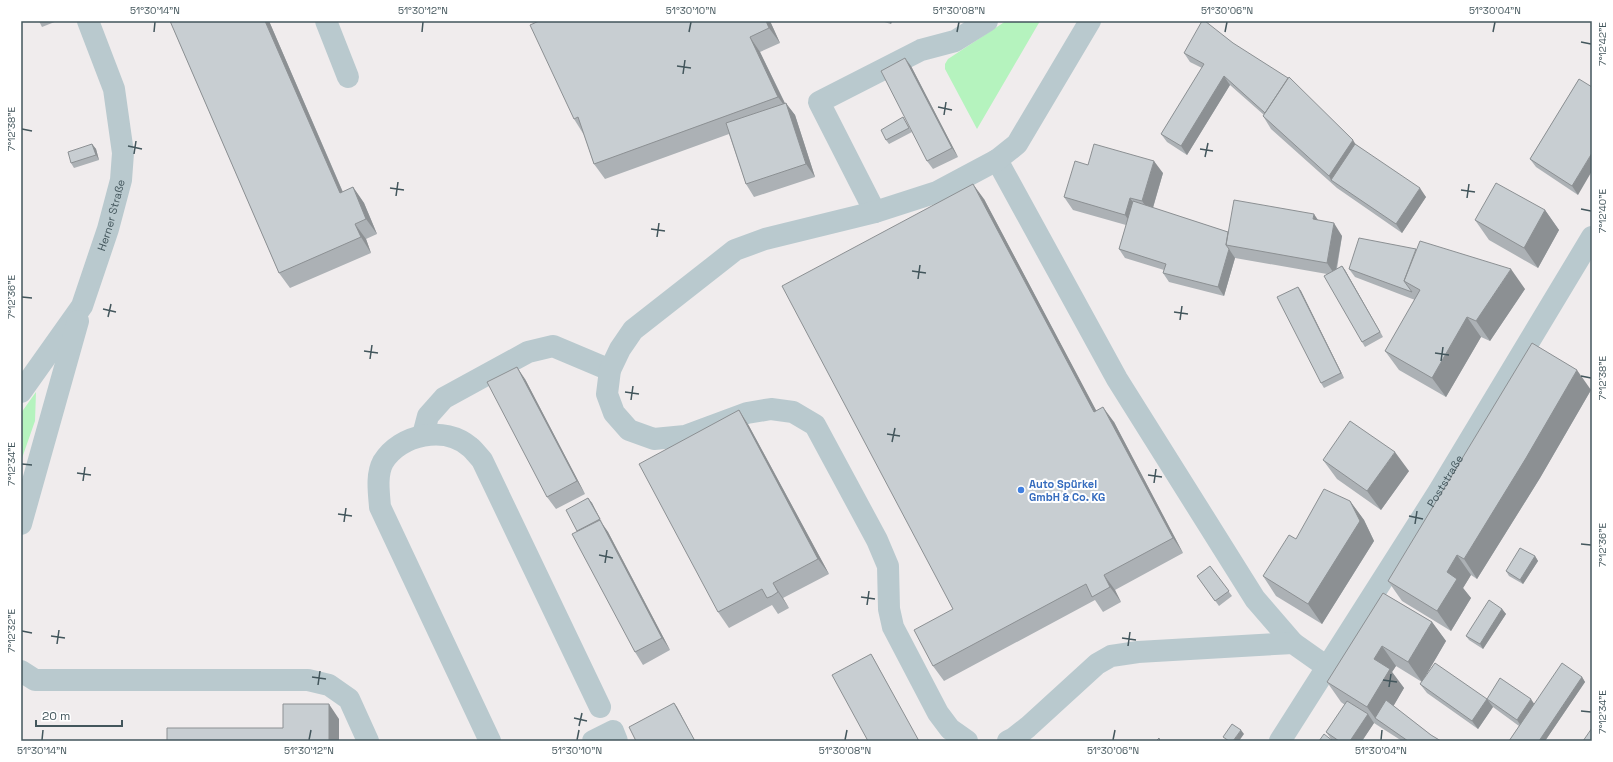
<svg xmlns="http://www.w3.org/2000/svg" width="1613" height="762" font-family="'Space Grotesk',sans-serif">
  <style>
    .green { fill: #b5f3be }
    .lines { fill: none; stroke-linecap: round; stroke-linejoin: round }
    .minor { stroke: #b9c9ce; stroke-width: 22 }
    .wall { fill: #acb1b5 }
    .shaded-wall { fill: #8c9093 }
    .building { fill: #c8ced2; stroke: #8c9093 }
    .ticks { fill: none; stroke: #43565c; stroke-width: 1.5 }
    .shop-dot { fill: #3f7fe0; stroke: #fff; stroke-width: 1.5 }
    .labels { text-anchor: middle; stroke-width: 4; stroke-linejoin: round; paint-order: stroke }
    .street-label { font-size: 11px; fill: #43565c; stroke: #fff }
    .shop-label { font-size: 11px; font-weight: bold; fill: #366cbe; stroke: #fff; text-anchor: start }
    .neatline { fill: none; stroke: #43565c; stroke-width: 1.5 }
    .ticks-label { font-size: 10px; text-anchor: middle; fill: #43565c }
  </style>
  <rect width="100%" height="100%" fill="#f0eced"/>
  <path class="green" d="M 1006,21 L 1040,21 L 977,129 L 945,69 L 945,64 L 948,59 Z
    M 36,392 L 35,421 L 21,461 L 21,413 Z"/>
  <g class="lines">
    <g class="minor">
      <path d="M 326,21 L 348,77"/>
      <path d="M 997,160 L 1117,379 L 1255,599 L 1293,643"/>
      <path d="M 875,212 L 819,102 L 921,50 L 955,41 L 987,21"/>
      <path id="s1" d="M 21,392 L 82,306 L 108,229 L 121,180 L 123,153 L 114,89 L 88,21"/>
      <path d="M 423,435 L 428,416 L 444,398 L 528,352 L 553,346 L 610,370"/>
      <path d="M 21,524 L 78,321"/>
      <path d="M 21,671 L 35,680 L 308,680 L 329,685 L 349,699 L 368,741"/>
      <path d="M 490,741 L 380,507 C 379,493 376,475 383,462 C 400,434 445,425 470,447 C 474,450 478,456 482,460 L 600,707"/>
      <path d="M 593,741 L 613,731 L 617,741"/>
      <path d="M 967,741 L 950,729 L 938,713 L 893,627 L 889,609 L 888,566 L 877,540 L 815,425 L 793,412 L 771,409 L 747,413 L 685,436 L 654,439 L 629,430 L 614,413 L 607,394 L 610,370 L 620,349 L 633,330 L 735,250 L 765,239 L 875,212 L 937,192 L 997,160 L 1017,144 L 1090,21"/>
      <path d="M 1008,741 L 1014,738 L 1028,727 L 1097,664 L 1111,656 L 1138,652 L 1293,643 L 1327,667"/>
      <path id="s2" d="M 1280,741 L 1439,491 L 1592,237"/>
    </g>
  </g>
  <path class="wall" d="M 39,21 L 57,21 L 42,27 Z
    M 170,21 L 269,21 L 343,192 L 353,187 L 364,203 L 377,234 L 366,239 L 371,253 L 290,288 L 279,273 Z
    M 770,21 L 780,43 L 760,52 L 785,103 L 795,115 L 815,177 L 754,197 L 746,184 L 729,134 L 605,179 L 594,164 L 584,135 L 574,119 Z
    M 881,21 L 892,21 L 891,24 Z
    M 1184,53 L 1355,144 L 1426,197 L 1402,233 L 1337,188 L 1271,129 L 1263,116 L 1264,115 L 1230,85 L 1187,155 L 1167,142 L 1161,134 L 1202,68 L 1190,62 Z
    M 911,66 L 958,157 L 933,169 L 927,161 Z
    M 1579,79 L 1578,195 L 1536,167 L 1530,159 Z
    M 903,117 L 912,132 L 889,144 L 886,140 Z
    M 92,144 L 96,149 L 99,160 L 74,168 L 71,163 Z
    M 1088,165 L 1163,173 L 1153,208 L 1228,232 L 1318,220 L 1342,236 L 1337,269 L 1342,266 L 1345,270 L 1383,337 L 1365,347 L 1362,342 L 1327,274 L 1235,258 L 1224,296 L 1169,282 L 1163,273 L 1164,270 L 1125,258 L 1119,249 L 1126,225 L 1073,210 L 1064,197 Z
    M 984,199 L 1096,411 L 1114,422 L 1183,553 L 1115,590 L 1121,602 L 1103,612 L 1095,600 L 944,681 L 933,666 L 953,609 Z
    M 1545,210 L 1559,230 L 1538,268 L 1489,240 L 1475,220 Z
    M 1349,269 L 1525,289 L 1490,341 L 1481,337 L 1446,397 L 1399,370 L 1385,351 L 1415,300 L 1355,277 Z
    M 1298,287 L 1301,291 L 1344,378 L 1324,388 L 1321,383 Z
    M 525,379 L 585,494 L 556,509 L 547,497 Z
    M 1591,390 L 1540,478 L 1477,579 L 1471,575 L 1463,588 L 1471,598 L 1451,631 L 1402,601 L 1388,581 Z
    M 739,410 L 749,426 L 829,574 L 783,598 L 789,608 L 778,614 L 772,605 L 729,628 L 718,612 Z
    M 1323,460 L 1409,471 L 1381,510 L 1337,479 Z
    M 588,498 L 592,503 L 602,524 L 608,532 L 670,650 L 643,665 L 635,652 L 577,531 Z
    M 1350,501 L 1364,520 L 1374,541 L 1322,624 L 1276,596 L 1263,576 L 1296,539 Z
    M 1535,556 L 1538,561 L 1523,584 L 1509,576 L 1506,571 Z
    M 1210,566 L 1232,596 L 1219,606 L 1197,576 Z
    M 1383,593 L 1432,622 L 1446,641 L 1422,682 L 1396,666 L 1392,672 L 1404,688 L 1393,706 L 1431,735 L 1441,741 L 1402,741 L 1374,723 L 1362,741 L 1319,741 L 1331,739 L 1326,732 L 1345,705 L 1341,702 L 1327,682 Z
    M 1502,609 L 1506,614 L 1483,649 L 1469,640 L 1466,636 Z
    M 1582,677 L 1585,682 L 1545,741 L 1509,741 L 1519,726 L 1493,707 L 1478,729 L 1427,693 L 1420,684 L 1487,699 L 1534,704 Z"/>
  <path class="shaded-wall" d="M 265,21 L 269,21 L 350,209 L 340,193 Z
    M 766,21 L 770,21 L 780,43 L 769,28 Z
    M 889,21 L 892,21 L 891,24 Z
    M 750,37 L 760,52 L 789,112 L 778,97 Z
    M 905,58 L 911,66 L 958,157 L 952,148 Z
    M 1224,76 L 1230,85 L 1187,155 L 1181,146 Z
    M 786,103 L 795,115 L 815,177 L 806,164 Z
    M 1353,140 L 1361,153 L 1331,180 L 1329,176 Z
    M 92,144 L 96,149 L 99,160 L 96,155 Z
    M 1592,153 L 1592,171 L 1578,195 L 1572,186 Z
    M 1154,161 L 1163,173 L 1151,214 L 1142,201 Z
    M 973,184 L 984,199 L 1105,427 L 1094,412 Z
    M 353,187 L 364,203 L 377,234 L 366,219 Z
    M 1420,188 L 1426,197 L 1402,233 L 1396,224 Z
    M 1130,198 L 1139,210 L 1134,228 L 1125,215 Z
    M 1545,210 L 1559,230 L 1538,268 L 1524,248 Z
    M 1314,214 L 1322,226 L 1313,219 Z
    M 1334,223 L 1342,236 L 1335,275 L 1327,263 Z
    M 355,224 L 366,239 L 371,253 L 361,237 Z
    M 1229,249 L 1235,258 L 1224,296 L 1218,287 Z
    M 1342,266 L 1345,270 L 1383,337 L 1380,332 Z
    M 1511,269 L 1525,289 L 1490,341 L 1476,321 Z
    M 1298,287 L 1301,291 L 1344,378 L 1341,373 Z
    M 1467,317 L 1481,337 L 1446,397 L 1432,378 Z
    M 517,367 L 525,379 L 585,494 L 577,481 Z
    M 1577,370 L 1591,390 L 1540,478 L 1477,579 L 1464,559 Z
    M 1103,407 L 1114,422 L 1183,553 L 1173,538 Z
    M 739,410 L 749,426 L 829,574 L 818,559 Z
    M 1395,452 L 1409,471 L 1381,510 L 1367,491 Z
    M 588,498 L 592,503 L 603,524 L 600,519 Z
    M 1350,501 L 1364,520 L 1374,541 L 1322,624 L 1308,604 Z
    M 600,520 L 608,532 L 670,650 L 662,638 Z
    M 1457,555 L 1471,575 L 1463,588 L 1471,598 L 1451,631 L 1437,611 L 1447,572 Z
    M 1535,556 L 1538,561 L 1523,584 L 1520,580 Z
    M 1104,575 L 1115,590 L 1121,602 L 1110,587 Z
    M 773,583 L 783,598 L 789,608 L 778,592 Z
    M 1502,609 L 1506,614 L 1483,649 L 1480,644 Z
    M 1432,622 L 1446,641 L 1422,682 L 1408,662 Z
    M 1382,646 L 1396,666 L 1392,672 L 1404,688 L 1383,724 L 1375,718 L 1367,707 L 1374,659 Z
    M 871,654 L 874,659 L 919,741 Z
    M 1582,677 L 1585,682 L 1545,741 L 1539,741 Z
    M 1487,699 L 1493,707 L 1478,729 L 1472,721 Z
    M 1531,699 L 1537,708 L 1523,729 L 1517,720 Z
    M 674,703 L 677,707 L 695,741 Z
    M 329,704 L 339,719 L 339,741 L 329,741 Z
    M 1368,714 L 1374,723 L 1362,741 L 1350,741 Z
    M 1241,730 L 1244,734 L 1239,741 L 1233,741 Z"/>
  <path class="building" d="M 170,21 L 265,21 L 340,193 L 353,187 L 366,219 L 355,224 L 361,237 L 279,273 Z
    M 539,21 L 766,21 L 769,28 L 750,37 L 778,97 L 594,164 L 578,117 L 574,119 L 530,25 Z
    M 1202,21 L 1205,21 L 1233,43 L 1288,78 L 1265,113 L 1224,76 L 1181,146 L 1161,134 L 1204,64 L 1184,53 Z
    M 905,58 L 952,148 L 927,161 L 881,71 Z
    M 1289,77 L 1353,140 L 1329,176 L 1263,116 Z
    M 1579,79 L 1592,87 L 1592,153 L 1572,186 L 1530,159 Z
    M 786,103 L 806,164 L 746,184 L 726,123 Z
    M 903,117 L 909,128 L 886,140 L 881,130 Z
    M 92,144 L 96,155 L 71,163 L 68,152 Z
    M 1094,144 L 1154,161 L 1142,201 L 1130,198 L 1125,215 L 1064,197 L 1075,161 L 1088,165 Z
    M 1355,144 L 1420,188 L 1396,224 L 1331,180 Z
    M 1496,183 L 1545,210 L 1524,248 L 1475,220 Z
    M 973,184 L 1094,412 L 1103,407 L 1173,538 L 1104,575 L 1110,587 L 1092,597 L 1086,584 L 933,666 L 914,630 L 953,609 L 782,286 Z
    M 1234,200 L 1314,214 L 1313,219 L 1334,223 L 1327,263 L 1226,245 Z
    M 1133,201 L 1228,232 L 1226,245 L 1229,249 L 1218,287 L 1163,273 L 1166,264 L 1119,249 Z
    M 1359,238 L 1416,249 L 1404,281 L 1412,292 L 1349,269 Z
    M 1420,241 L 1511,269 L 1476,321 L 1467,317 L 1432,378 L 1385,351 L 1420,290 L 1404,281 Z
    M 1342,266 L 1380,332 L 1362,342 L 1324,276 Z
    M 1298,287 L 1341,373 L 1321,383 L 1277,297 Z
    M 1532,343 L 1577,370 L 1526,458 L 1464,559 L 1457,555 L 1447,572 L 1457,579 L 1437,611 L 1388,581 Z
    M 517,367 L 577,481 L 547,497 L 487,382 Z
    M 739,410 L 818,559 L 773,583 L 778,592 L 772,596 L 767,598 L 762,589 L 718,612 L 639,464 Z
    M 1350,421 L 1395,452 L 1367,491 L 1323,460 Z
    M 1324,489 L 1350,501 L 1360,521 L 1308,604 L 1263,576 L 1289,535 L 1296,539 Z
    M 588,498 L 600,519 L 577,531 L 566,510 Z
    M 600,520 L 662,638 L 635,652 L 572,534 Z
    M 1520,548 L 1535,556 L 1520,580 L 1506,571 Z
    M 1210,566 L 1229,591 L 1215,601 L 1197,576 Z
    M 1383,593 L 1432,622 L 1408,662 L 1382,646 L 1374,659 L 1390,669 L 1367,707 L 1327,682 Z
    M 1489,600 L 1502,609 L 1480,644 L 1466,636 Z
    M 871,654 L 919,741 L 868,741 L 832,675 Z
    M 1435,663 L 1487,699 L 1472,721 L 1420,684 Z
    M 1562,663 L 1582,677 L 1539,741 L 1509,741 Z
    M 1500,678 L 1531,699 L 1517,720 L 1487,699 Z
    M 1386,700 L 1431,735 L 1441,741 L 1408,741 L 1375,718 Z
    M 1347,701 L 1368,714 L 1350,741 L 1339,741 L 1326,732 Z
    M 674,703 L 695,741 L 636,741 L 629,727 Z
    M 283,704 L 329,704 L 329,741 L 167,741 L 167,728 L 283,728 Z
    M 1232,724 L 1241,730 L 1233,741 L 1229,741 L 1223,737 Z
    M 1592,728 L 1592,741 L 1583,741 Z
    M 1324,734 L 1333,741 L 1319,741 Z
    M 1159,738 L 1160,741 L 1156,741 Z"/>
  <path class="ticks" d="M 154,32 L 155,22M 422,32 L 423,22M 689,32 L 691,22M 957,32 L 959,22M 1225,32 L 1227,22M 1493,32 L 1495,22M 1581,42 L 1591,44M 677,66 L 691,68M 683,74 L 685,60M 938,107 L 952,110M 944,115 L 946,102M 22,129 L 32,131M 128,146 L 142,149M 1200,149 L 1213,151M 134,154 L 136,141M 1205,157 L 1208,143M 390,188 L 404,190M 1461,190 L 1475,192M 396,196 L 398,182M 1467,198 L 1469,184M 1581,209 L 1591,211M 651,229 L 665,231M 657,237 L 659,223M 912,271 L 926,273M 918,279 L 920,265M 22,297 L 32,298M 103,309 L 116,312M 1174,312 L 1188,314M 108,317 L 111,304M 1180,320 L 1182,306M 364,351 L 378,353M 1435,353 L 1449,355M 370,359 L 372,345M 1441,361 L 1443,347M 1581,376 L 1591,378M 625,392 L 639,394M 631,400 L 633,386M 887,434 L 900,436M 892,442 L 895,428M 22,464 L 32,465M 77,473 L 91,475M 1148,475 L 1162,477M 83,481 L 85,467M 1154,483 L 1156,469M 338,514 L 352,516M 1409,516 L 1423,519M 344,522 L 346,508M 1415,524 L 1417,511M 1581,544 L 1591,545M 599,555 L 613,558M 605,563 L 607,550M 861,597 L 875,599M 867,605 L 869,591M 22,631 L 32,633M 51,636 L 65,638M 1122,638 L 1136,640M 57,644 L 59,630M 1128,646 L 1130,632M 312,677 L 326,679M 1383,680 L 1397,682M 318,685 L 320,671M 1389,687 L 1391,674M 1581,711 L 1591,712M 574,718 L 587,721M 579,726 L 582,713M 42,740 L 43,730M 309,740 L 311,730M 577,740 L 579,730M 845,740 L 847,730M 1113,740 L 1115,730M 1381,740 L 1382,730"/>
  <circle class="shop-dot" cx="1021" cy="490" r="4"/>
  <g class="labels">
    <g class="street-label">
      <text dy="4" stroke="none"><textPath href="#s1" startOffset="201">Herner Straße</textPath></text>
      <text dy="4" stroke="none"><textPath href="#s2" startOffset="308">Poststraße</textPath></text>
    </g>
    <g class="shop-label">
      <text x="1029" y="488">Auto Spürkel<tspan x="1029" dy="13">GmbH &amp; Co. KG</tspan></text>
    </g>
  </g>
  <rect width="1613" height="762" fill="none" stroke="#ffffff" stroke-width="44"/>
  <path d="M36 720v6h86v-6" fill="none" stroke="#43565c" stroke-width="2"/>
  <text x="42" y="720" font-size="12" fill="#43565c" stroke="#ffffff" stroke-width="3" paint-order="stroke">20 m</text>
  <rect x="22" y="22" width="1569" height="718" class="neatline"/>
  <g class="ticks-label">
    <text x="155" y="14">51°30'14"N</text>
    <text x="423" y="14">51°30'12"N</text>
    <text x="691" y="14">51°30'10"N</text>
    <text x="959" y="14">51°30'08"N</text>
    <text x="1227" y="14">51°30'06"N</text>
    <text x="1495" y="14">51°30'04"N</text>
    <text transform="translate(1602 44) rotate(-90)" y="4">7°12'42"E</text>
    <text transform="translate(11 129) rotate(-90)" y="4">7°12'38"E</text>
    <text transform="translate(1602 211) rotate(-90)" y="4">7°12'40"E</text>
    <text transform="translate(11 297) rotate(-90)" y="4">7°12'36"E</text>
    <text transform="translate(1602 378) rotate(-90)" y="4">7°12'38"E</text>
    <text transform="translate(11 464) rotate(-90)" y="4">7°12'34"E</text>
    <text transform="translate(1602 545) rotate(-90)" y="4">7°12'36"E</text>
    <text transform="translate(11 631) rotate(-90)" y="4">7°12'32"E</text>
    <text transform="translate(1602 712) rotate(-90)" y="4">7°12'34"E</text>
    <text x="42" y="754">51°30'14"N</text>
    <text x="309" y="754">51°30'12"N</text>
    <text x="577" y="754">51°30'10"N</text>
    <text x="845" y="754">51°30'08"N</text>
    <text x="1113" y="754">51°30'06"N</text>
    <text x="1381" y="754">51°30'04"N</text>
  </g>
</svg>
